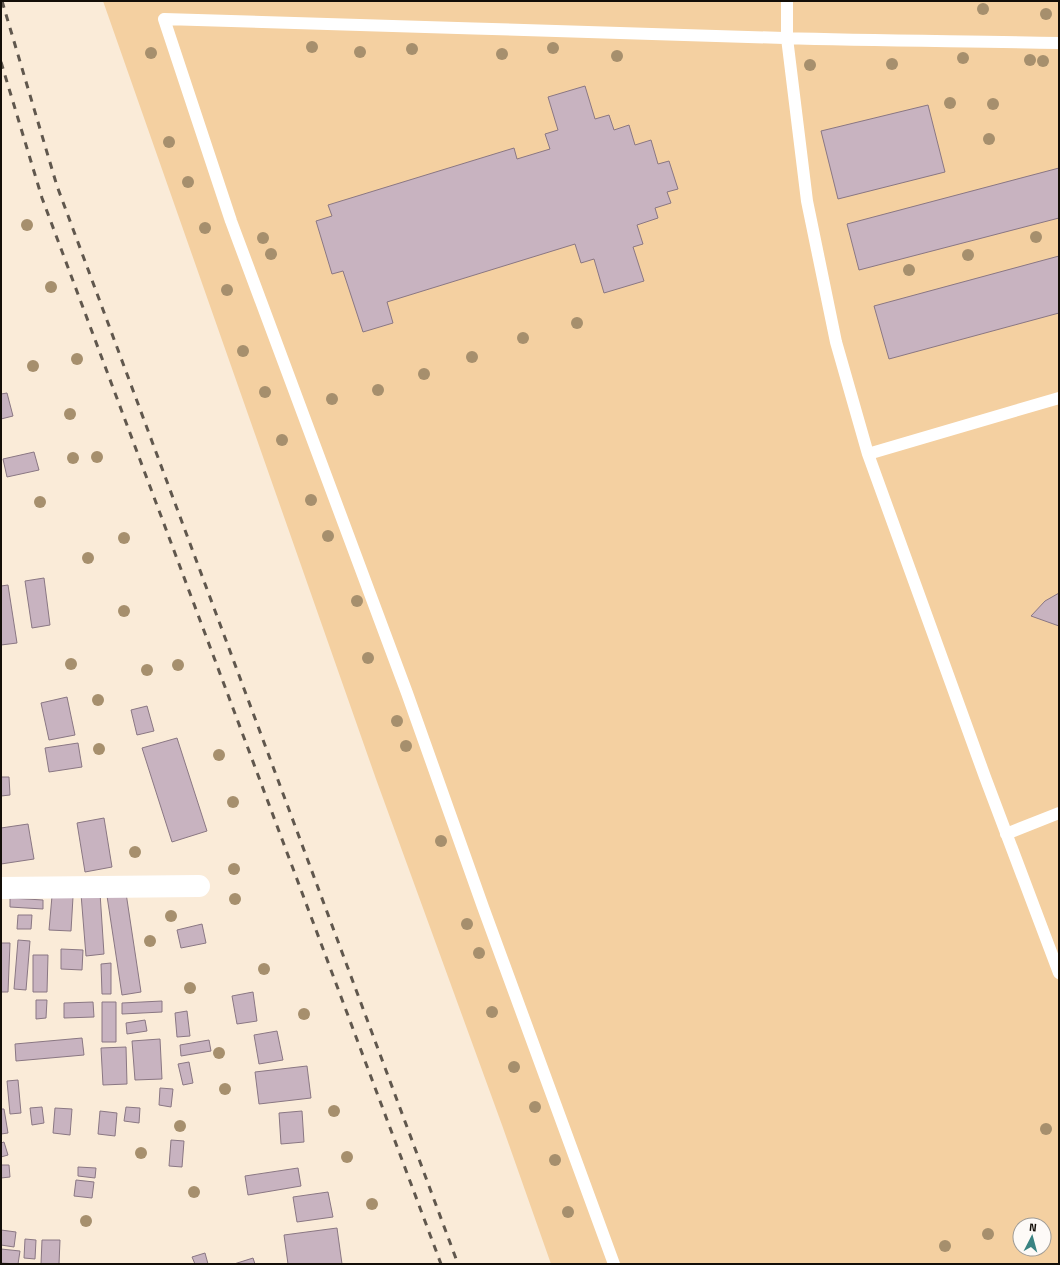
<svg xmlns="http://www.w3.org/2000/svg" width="1060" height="1265" font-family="'Titillium Web',sans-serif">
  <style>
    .green { fill: #f4d0a1; fill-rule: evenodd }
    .building { fill: #c8b3c0; stroke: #8a7783 }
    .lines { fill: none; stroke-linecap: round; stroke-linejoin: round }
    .service { stroke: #fff; stroke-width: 12 }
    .minor { stroke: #fff; stroke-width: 22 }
    .rail { stroke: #60574d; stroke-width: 3; stroke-dasharray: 7 7; stroke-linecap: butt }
    .tree { fill: #a68f6d }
  </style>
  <rect width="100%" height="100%" fill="#faebd8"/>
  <path class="green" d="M 103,1 L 1059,1 L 1059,1264 L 551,1264 L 502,1125 L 376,779 ZM 1020,1225 L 1044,1225 L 1044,1249 L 1020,1249 Z"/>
  <path class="building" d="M 585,86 L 595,119 L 609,115 L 614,130 L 629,125 L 635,145 L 651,140 L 658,164 L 669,161 L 678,189 L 667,192 L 671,203 L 655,208 L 658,218 L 637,225 L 643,244 L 633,247 L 644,281 L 604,293 L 594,259 L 581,263 L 575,244 L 387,302 L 393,323 L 363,332 L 343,271 L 332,274 L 316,221 L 332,216 L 328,205 L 514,148 L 517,159 L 550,149 L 545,134 L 558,130 L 548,97 Z
    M 928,105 L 945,172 L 838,199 L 821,131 Z
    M 1059,168 L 1059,218 L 859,270 L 847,224 Z
    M 1059,256 L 1059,313 L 889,359 L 874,306 Z
    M 7,393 L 13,416 L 1,419 L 1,394 Z
    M 34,452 L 39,470 L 7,477 L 3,459 Z
    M 44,578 L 50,625 L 32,628 L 25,581 Z
    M 8,585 L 17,643 L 1,645 L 1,586 Z
    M 1059,593 L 1059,626 L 1031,616 L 1045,601 Z
    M 67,697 L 75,735 L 49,740 L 41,703 Z
    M 147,706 L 154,731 L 137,735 L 131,710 Z
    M 177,738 L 207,831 L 172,842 L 142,748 Z
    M 78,743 L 82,767 L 49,772 L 45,748 Z
    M 1,777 L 9,777 L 10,795 L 1,796 Z
    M 104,818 L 112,867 L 85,872 L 77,823 Z
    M 28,824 L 34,859 L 1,864 L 1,828 Z
    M 100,893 L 104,954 L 86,956 L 81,894 Z
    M 126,893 L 141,992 L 122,995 L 107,896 Z
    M 52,896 L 73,897 L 71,931 L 49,930 Z
    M 10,898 L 43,900 L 43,909 L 10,907 Z
    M 18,915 L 32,915 L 31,929 L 17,929 Z
    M 202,924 L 206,943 L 181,948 L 177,930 Z
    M 18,940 L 30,941 L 26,990 L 14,989 Z
    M 1,943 L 10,943 L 8,992 L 1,992 Z
    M 61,949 L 83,950 L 82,970 L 61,969 Z
    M 33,955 L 48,955 L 47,992 L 33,992 Z
    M 111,963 L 111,994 L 102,994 L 101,964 Z
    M 253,992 L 257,1021 L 237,1024 L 232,996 Z
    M 36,1000 L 47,1000 L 46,1018 L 36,1019 Z
    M 162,1001 L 162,1012 L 122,1014 L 122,1003 Z
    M 93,1002 L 94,1017 L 64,1018 L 64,1003 Z
    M 102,1002 L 116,1002 L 116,1042 L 102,1042 Z
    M 187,1011 L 190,1036 L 177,1037 L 175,1013 Z
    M 145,1020 L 147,1031 L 127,1034 L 126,1023 Z
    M 277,1031 L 283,1060 L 259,1064 L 254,1035 Z
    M 82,1038 L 84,1055 L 16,1061 L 15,1044 Z
    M 160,1039 L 162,1079 L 135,1080 L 132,1041 Z
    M 209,1040 L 211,1051 L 181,1056 L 180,1045 Z
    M 126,1047 L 127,1084 L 103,1085 L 101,1048 Z
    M 189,1062 L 193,1083 L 183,1085 L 178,1064 Z
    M 307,1066 L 311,1098 L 259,1104 L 255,1072 Z
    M 18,1080 L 21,1113 L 10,1114 L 7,1081 Z
    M 160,1088 L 173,1089 L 171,1107 L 159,1105 Z
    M 42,1107 L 44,1123 L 32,1125 L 30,1108 Z
    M 126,1107 L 140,1108 L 139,1123 L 124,1121 Z
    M 55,1108 L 72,1109 L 70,1135 L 53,1133 Z
    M 1,1109 L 4,1109 L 8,1133 L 1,1134 Z
    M 100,1111 L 117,1113 L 115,1136 L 98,1134 Z
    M 302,1111 L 304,1142 L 281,1144 L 279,1113 Z
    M 171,1140 L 184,1141 L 182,1167 L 169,1166 Z
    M 4,1142 L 8,1155 L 1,1157 L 1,1143 Z
    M 1,1165 L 9,1165 L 10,1177 L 1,1178 Z
    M 78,1167 L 96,1168 L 95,1178 L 78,1176 Z
    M 298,1168 L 301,1186 L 248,1195 L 245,1176 Z
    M 76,1180 L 94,1182 L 92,1198 L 74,1196 Z
    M 328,1192 L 333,1217 L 297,1222 L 293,1197 Z
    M 337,1228 L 342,1264 L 288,1264 L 284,1235 Z
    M 1,1230 L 16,1232 L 14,1247 L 1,1245 Z
    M 25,1239 L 36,1240 L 35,1259 L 24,1258 Z
    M 42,1240 L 60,1240 L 59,1264 L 41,1264 Z
    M 1,1249 L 20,1251 L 18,1264 L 1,1263 Z
    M 205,1253 L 208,1264 L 195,1264 L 192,1257 Z
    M 253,1258 L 255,1264 L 234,1264 Z"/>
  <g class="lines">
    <path class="service" d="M 787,1 L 787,38 L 807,201 L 836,342 L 868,454 L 985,777 L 1059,973
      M 868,454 L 1059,398
      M 1006,834 L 1059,813
      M 614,1264 L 483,907 L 407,693 L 231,221 L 164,19 C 371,24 577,33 784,38 C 876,41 968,41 1059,43"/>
    <path class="minor" d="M 1,888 L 199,886"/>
    <path class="rail" d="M 2,1 L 57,186 L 458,1264
      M 1,62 L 42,198 L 441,1264"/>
  </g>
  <g class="tree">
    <circle cx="983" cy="9" r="6"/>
    <circle cx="1046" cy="14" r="6"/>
    <circle cx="312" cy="47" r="6"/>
    <circle cx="553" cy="48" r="6"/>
    <circle cx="412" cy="49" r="6"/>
    <circle cx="360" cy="52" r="6"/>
    <circle cx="151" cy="53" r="6"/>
    <circle cx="502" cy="54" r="6"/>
    <circle cx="617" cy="56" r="6"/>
    <circle cx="963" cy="58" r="6"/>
    <circle cx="1030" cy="60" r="6"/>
    <circle cx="1043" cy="61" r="6"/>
    <circle cx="892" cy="64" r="6"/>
    <circle cx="810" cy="65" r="6"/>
    <circle cx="950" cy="103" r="6"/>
    <circle cx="993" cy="104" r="6"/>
    <circle cx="989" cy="139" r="6"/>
    <circle cx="169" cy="142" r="6"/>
    <circle cx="188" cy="182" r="6"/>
    <circle cx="27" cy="225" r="6"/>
    <circle cx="205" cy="228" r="6"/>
    <circle cx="1036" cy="237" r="6"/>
    <circle cx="263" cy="238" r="6"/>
    <circle cx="271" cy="254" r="6"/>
    <circle cx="968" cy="255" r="6"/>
    <circle cx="909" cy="270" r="6"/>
    <circle cx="51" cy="287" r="6"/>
    <circle cx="227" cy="290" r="6"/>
    <circle cx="577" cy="323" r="6"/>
    <circle cx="523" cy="338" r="6"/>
    <circle cx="243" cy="351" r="6"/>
    <circle cx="472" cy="357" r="6"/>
    <circle cx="77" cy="359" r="6"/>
    <circle cx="33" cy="366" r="6"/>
    <circle cx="424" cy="374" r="6"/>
    <circle cx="378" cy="390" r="6"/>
    <circle cx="265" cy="392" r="6"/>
    <circle cx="332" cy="399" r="6"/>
    <circle cx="70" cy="414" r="6"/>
    <circle cx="282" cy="440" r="6"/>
    <circle cx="97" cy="457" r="6"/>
    <circle cx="73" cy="458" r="6"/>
    <circle cx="311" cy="500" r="6"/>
    <circle cx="40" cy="502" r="6"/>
    <circle cx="328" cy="536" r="6"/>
    <circle cx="124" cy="538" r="6"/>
    <circle cx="88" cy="558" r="6"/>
    <circle cx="357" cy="601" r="6"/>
    <circle cx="124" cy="611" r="6"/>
    <circle cx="368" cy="658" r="6"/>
    <circle cx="71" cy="664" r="6"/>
    <circle cx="178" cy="665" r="6"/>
    <circle cx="147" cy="670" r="6"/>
    <circle cx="98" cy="700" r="6"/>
    <circle cx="397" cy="721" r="6"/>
    <circle cx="406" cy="746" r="6"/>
    <circle cx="99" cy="749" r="6"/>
    <circle cx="219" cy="755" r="6"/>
    <circle cx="233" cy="802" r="6"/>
    <circle cx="441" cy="841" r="6"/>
    <circle cx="135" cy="852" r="6"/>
    <circle cx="234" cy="869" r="6"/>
    <circle cx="235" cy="899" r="6"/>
    <circle cx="171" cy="916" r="6"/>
    <circle cx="467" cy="924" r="6"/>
    <circle cx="150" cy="941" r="6"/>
    <circle cx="479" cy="953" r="6"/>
    <circle cx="264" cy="969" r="6"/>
    <circle cx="190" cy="988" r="6"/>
    <circle cx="492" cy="1012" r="6"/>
    <circle cx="304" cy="1014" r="6"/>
    <circle cx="219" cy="1053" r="6"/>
    <circle cx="514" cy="1067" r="6"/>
    <circle cx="225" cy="1089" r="6"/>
    <circle cx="535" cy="1107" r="6"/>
    <circle cx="334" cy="1111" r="6"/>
    <circle cx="180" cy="1126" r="6"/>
    <circle cx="1046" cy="1129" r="6"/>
    <circle cx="141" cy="1153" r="6"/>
    <circle cx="347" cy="1157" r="6"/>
    <circle cx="555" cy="1160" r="6"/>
    <circle cx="194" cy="1192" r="6"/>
    <circle cx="372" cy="1204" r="6"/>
    <circle cx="568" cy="1212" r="6"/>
    <circle cx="86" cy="1221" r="6"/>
    <circle cx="988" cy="1234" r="6"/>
    <circle cx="945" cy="1246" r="6"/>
  </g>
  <rect width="1060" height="1265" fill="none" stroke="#130e08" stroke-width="4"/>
  <g transform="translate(1032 1237) rotate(6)"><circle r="19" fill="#fdfaf7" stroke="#9f9c97"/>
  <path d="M0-3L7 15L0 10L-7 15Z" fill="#3a8382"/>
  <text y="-6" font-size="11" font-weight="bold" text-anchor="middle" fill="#130e08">N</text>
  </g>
</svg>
